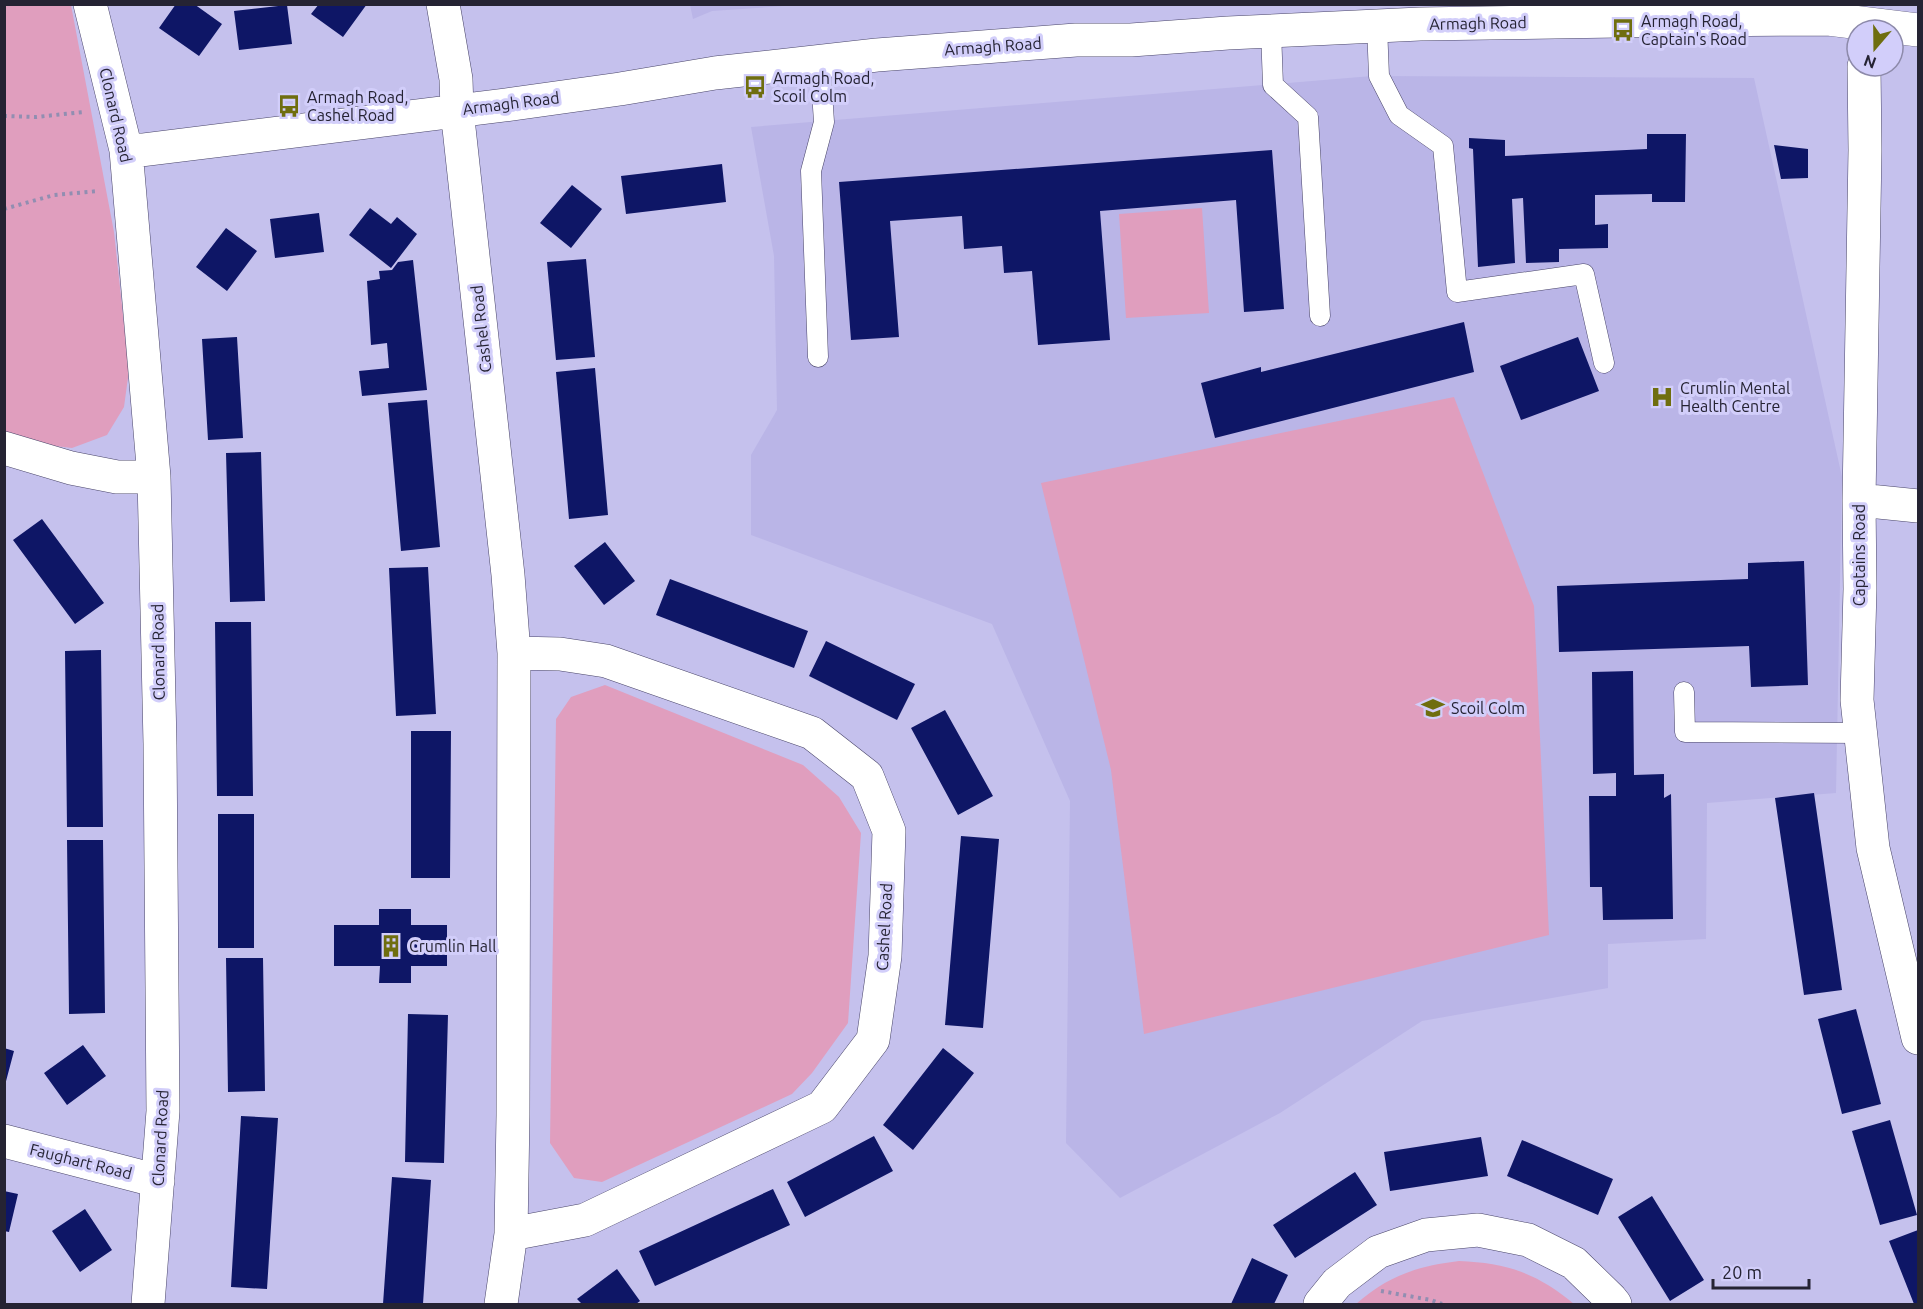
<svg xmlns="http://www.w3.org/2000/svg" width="1923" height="1309" font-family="Ubuntu,sans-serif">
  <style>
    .built { fill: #bab5e7 }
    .green { fill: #e09ebe }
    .building { fill: #0e1666 }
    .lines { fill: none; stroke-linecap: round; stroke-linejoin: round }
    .lane-casing { stroke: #494569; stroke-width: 21 }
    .street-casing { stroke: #494569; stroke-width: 34 }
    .path { stroke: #918eb1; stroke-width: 4; stroke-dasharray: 3 4.5; stroke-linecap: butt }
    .lane { stroke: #fff; stroke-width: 20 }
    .street { stroke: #fff; stroke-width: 33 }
    .labels { text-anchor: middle; stroke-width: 6; stroke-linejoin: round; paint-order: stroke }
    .poi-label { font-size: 16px; fill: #252333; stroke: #d2cefa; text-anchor: start }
    .street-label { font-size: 16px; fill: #252333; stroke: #d2cefa }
  </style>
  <rect width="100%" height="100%" fill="#c5c1ed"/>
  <path class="built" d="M 690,5 L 690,4 L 799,5 L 712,11 L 693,19 Z
    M 1372,76 L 1754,78 L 1842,477 L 1836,793 L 1707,803 L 1706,939 L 1608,944 L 1608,988 L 1422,1021 L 1280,1113 L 1120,1198 L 1066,1143 L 1070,801 L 992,624 L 751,535 L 751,455 L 777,410 L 774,256 L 751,127 Z"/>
  <path class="green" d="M 5,5 L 71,5 L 114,232 L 129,370 L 124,407 L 107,435 L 72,448 L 37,444 L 5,433 Z
    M 1202,208 L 1209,313 L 1126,318 L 1119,214 Z
    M 1454,397 L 1534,606 L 1549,935 L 1144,1034 L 1111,770 L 1041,483 Z
    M 605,685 L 803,765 L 839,797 L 861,833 L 848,1023 L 812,1073 L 792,1094 L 602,1182 L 574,1178 L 550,1143 L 556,719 L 571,697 Z
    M 1459,1261 C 1507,1263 1537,1273 1574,1304 L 1356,1304 C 1388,1276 1417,1266 1459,1261 Z"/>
  <path class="building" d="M 176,4 L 194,4 L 222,24 L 199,56 L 159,28 Z
    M 319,4 L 367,4 L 343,37 L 311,14 Z
    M 287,5 L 292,44 L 239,50 L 234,11 Z
    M 1647,134 L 1686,134 L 1685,202 L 1652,202 L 1652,194 L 1595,195 L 1595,225 L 1608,224 L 1608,248 L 1559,249 L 1559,262 L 1526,263 L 1523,198 L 1512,199 L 1515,263 L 1478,267 L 1473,149 L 1469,148 L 1469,138 L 1505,140 L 1505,156 L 1647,149 Z
    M 1774,145 L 1808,149 L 1808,178 L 1781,179 Z
    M 1272,150 L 1284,309 L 1244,312 L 1236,200 L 1100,211 L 1110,340 L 1038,345 L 1032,271 L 1004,273 L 1002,246 L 964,249 L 962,216 L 890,221 L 899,337 L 851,340 L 839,182 Z
    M 722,164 L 726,202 L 626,214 L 621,176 Z
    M 572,185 L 602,209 L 571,248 L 540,223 Z
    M 370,208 L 391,224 L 397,217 L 417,234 L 391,268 L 349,235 Z
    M 319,213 L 324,252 L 275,258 L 270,219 Z
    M 226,228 L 257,251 L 227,291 L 196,267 Z
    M 586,259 L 595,357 L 556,360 L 547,262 Z
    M 413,260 L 427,390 L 362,396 L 359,371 L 389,368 L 387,343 L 371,345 L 367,281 L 380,279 L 379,271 L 392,270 L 398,262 Z
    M 1464,322 L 1474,372 L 1215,438 L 1201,383 L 1261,367 L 1261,372 Z
    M 237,337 L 243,438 L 208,440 L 202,339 Z
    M 1578,337 L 1599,391 L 1521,420 L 1500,366 Z
    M 595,368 L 608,515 L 569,519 L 556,372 Z
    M 427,400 L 440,547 L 401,551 L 388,403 Z
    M 261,452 L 265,601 L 230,602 L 226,453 Z
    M 42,519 L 104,603 L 75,624 L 13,540 Z
    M 605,542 L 635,581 L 604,605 L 574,566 Z
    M 1804,561 L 1808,685 L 1751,687 L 1749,646 L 1559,652 L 1557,586 L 1748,579 L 1748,563 Z
    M 428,567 L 436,714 L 396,716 L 389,568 Z
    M 670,579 L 808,631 L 794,668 L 656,615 Z
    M 215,622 L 251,622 L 253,796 L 217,796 Z
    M 826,641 L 915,684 L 897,720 L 809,676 Z
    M 101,650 L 103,827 L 67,827 L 65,651 Z
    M 1633,671 L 1634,775 L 1664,774 L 1664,798 L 1671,794 L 1673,919 L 1603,920 L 1602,887 L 1590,887 L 1589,796 L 1616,796 L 1616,773 L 1593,774 L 1592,672 Z
    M 945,710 L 993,796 L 958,815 L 911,728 Z
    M 411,731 L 451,731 L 450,878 L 411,878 Z
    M 1814,793 L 1842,990 L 1804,995 L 1775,798 Z
    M 218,814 L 254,814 L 254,948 L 218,948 Z
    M 961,836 L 999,839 L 983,1028 L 945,1025 Z
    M 67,840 L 103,840 L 105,1013 L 69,1014 Z
    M 379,909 L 411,909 L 411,925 L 447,925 L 447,966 L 411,966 L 411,983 L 379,983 L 380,966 L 334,966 L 334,925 L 379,925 Z
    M 226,958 L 263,958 L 265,1091 L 228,1092 Z
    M 1856,1009 L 1881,1104 L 1842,1114 L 1818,1019 Z
    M 408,1014 L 448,1015 L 444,1163 L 405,1162 Z
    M 83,1045 L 106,1076 L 67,1105 L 44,1073 Z
    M 4,1048 L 14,1051 L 5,1085 L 4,1085 Z
    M 943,1048 L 974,1073 L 913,1150 L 883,1125 Z
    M 241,1116 L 278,1118 L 267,1289 L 231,1287 Z
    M 1890,1120 L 1917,1215 L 1880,1225 L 1852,1131 Z
    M 874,1136 L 893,1171 L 805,1217 L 787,1182 Z
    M 1481,1137 L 1488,1176 L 1390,1191 L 1384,1152 Z
    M 1522,1140 L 1613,1179 L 1598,1215 L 1507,1176 Z
    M 1355,1172 L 1377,1205 L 1295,1258 L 1273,1225 Z
    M 392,1177 L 431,1180 L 423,1304 L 383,1304 Z
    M 773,1189 L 790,1225 L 655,1286 L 639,1251 Z
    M 4,1191 L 18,1194 L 9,1232 L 4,1231 Z
    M 1652,1196 L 1704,1280 L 1670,1301 L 1618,1217 Z
    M 85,1209 L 112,1250 L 80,1272 L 52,1231 Z
    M 1918,1230 L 1918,1304 L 1914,1304 L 1889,1241 Z
    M 1252,1258 L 1288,1275 L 1274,1304 L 1231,1304 Z
    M 617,1269 L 640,1301 L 636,1304 L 582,1304 L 577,1299 Z"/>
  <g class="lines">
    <g class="lane-casing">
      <path id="lane" d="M 1377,26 L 1379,76 L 1399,115 L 1443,146 L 1457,292 L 1584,274 L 1604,363
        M 1271,31 L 1273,85 L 1308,117 L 1320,316
        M 818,357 L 811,171 L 824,122 L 820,62
        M 1684,692 L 1685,732 L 1861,733"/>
    </g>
    <g class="street-casing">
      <path id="street" d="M 90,4 L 126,150 L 154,477 L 160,744 L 163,1111 L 148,1304
        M 443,4 L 456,79 L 457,110 L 508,575 L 514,653 L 513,1115 L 511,1234 L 501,1304
        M 1864,66 L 1865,150 L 1859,500 L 1860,589 L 1857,700 L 1873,848 L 1918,1038
        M 126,150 L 142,150 L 505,105 L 620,89 L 715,73 L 877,55 L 1076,40 L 1131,40 L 1228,33 L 1420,24 L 1681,20 L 1828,19 L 1918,30
        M 4,448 L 71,468 L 117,477 L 154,477
        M 1859,500 L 1918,506
        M 4,1141 L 158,1181
        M 511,1234 L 585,1220 L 822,1107 L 873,1040 L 885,956 L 889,831 L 867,776 L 812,733 L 606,661 L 560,654 L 514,653
        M 1320,1304 L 1337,1283 L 1378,1252 L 1426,1235 L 1478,1230 L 1528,1240 L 1574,1263 L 1611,1299 L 1615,1304"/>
    </g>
    <path class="path" d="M 4,116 L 36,117 L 84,112
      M 4,209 L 54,195 L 99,191
      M 1381,1291 L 1431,1300 L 1442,1304"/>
    <use href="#lane" class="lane"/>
    <use href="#street" class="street"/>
  </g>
  <defs>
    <g id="bus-bare" transform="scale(1.8)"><path d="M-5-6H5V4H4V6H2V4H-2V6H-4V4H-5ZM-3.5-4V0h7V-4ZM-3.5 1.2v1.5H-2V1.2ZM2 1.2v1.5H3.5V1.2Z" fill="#6f6e0f" stroke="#d2cefa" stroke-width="2.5" paint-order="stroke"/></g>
    <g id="hospital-bare" transform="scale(1.8)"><path d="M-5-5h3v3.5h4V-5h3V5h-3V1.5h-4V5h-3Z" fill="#6f6e0f" stroke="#d2cefa" stroke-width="2.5" paint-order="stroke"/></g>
    <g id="school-bare" transform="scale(1.8)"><path d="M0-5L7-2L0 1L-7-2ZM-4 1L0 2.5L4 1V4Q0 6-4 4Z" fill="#6f6e0f" stroke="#d2cefa" stroke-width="2.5" paint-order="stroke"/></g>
    <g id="building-bare" transform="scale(1.8)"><path d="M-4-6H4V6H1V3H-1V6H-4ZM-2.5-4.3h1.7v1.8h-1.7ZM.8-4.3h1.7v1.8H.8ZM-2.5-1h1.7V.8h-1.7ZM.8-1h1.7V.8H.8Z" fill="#6f6e0f" stroke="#d2cefa" stroke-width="2.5" paint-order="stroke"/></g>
  </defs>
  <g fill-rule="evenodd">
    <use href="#bus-bare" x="1623" y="30"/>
    <use href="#bus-bare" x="755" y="87"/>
    <use href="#bus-bare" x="289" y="106"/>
    <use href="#hospital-bare" x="1662" y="397"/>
    <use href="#school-bare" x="1433" y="708"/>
    <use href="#building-bare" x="391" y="946"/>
  </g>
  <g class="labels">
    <g class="poi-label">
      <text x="1641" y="27">Armagh Road,<tspan x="1641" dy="18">Captain's Road</tspan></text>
      <text x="773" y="84">Armagh Road,<tspan x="773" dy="18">Scoil Colm</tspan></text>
      <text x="307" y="103">Armagh Road,<tspan x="307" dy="18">Cashel Road</tspan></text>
      <text x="1680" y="394">Crumlin Mental<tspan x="1680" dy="18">Health Centre</tspan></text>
      <text x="1451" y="714">Scoil Colm</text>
      <text x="409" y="952">Crumlin Hall</text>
    </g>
    <g class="street-label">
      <text transform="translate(1478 23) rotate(-1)" y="6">Armagh Road</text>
      <text transform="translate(993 46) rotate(-4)" y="6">Armagh Road</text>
      <text transform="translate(511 103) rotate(-7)" y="6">Armagh Road</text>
      <text transform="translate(116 115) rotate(77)" y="6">Clonard Road</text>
      <text transform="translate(481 329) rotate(-96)" y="6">Cashel Road</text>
      <text transform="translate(1859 555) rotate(-90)" y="6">Captains Road</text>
      <text transform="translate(158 652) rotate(-91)" y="6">Clonard Road</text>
      <text transform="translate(884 927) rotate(-87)" y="6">Cashel Road</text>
      <text transform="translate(160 1138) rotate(-87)" y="6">Clonard Road</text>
      <text transform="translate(81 1161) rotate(14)" y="6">Faughart Road</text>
    </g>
  </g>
  <rect width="1923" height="1309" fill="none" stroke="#252333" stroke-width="12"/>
  <g transform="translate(1875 48) rotate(200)"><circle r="28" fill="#d2cefa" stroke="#8d8aaa" stroke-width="1.5"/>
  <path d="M0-4.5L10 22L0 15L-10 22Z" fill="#6f6e0f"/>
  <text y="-9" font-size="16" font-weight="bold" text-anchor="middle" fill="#252333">N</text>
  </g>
  <path d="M1713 1279v9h96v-9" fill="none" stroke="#252333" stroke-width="3"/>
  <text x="1722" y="1279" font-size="18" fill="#252333" stroke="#d2cefa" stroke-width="4.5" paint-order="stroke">20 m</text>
</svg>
